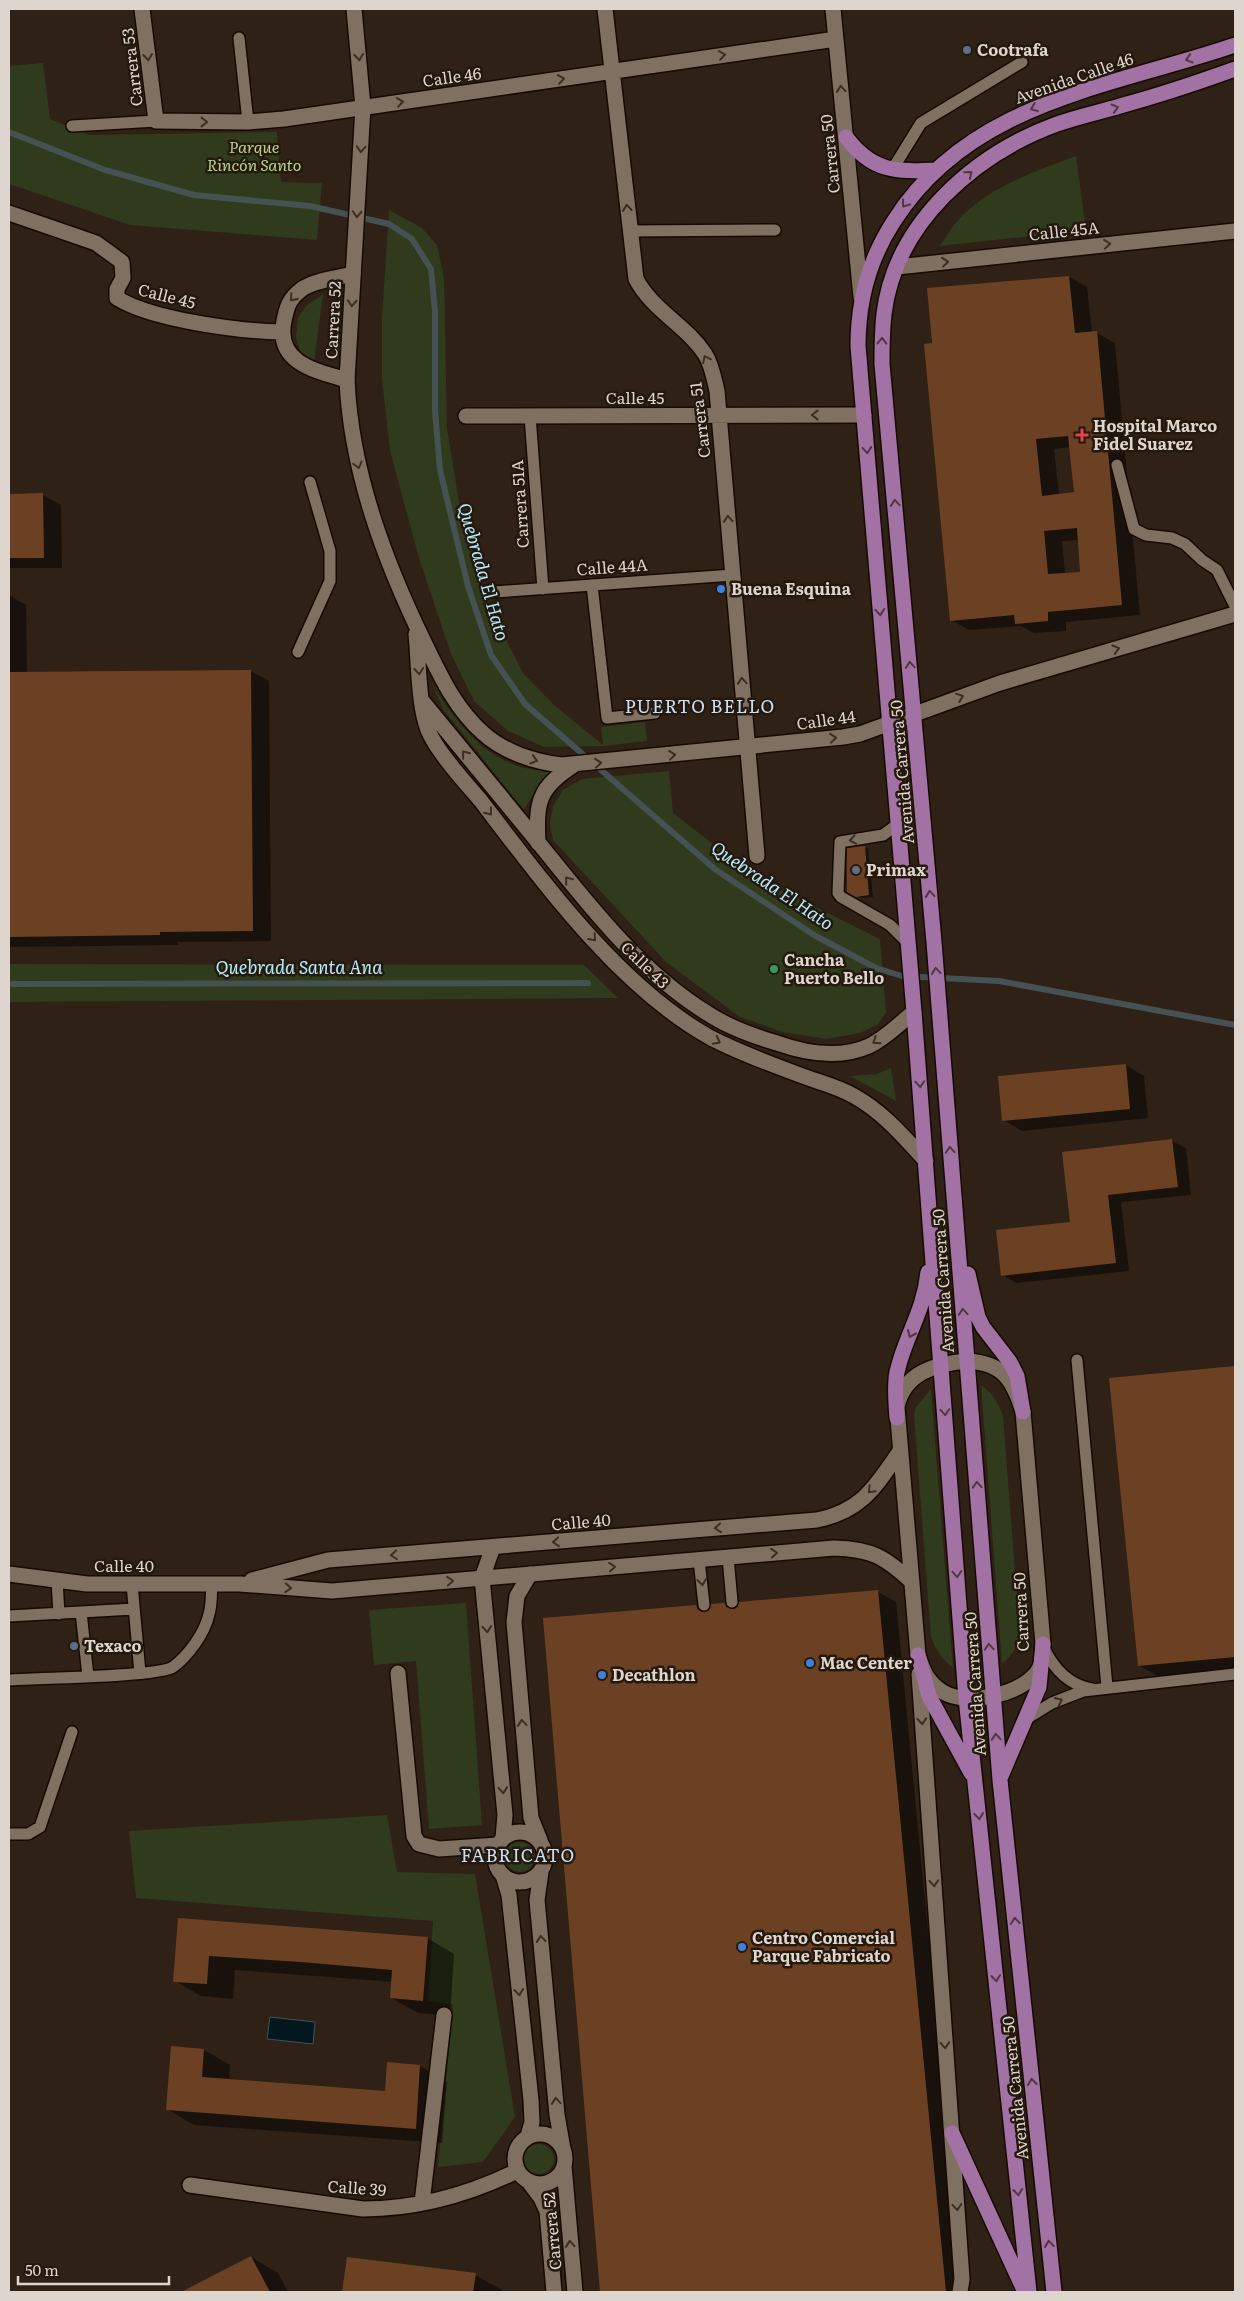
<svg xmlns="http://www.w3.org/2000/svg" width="1244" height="2301" font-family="Literata,serif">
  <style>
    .green { fill: #303a1c }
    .water { fill: #03181e; stroke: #455153 }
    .shadow { fill: #0007; fill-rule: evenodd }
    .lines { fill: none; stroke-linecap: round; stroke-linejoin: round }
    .stream { stroke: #455153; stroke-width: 6 }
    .building { fill: #6c4123; fill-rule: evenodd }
    .lane-casing { stroke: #160a02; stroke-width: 14 }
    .street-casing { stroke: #160a02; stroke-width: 18 }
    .secondary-casing { stroke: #160a02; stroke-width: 18 }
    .primary-casing { stroke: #160a02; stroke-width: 18 }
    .lane { stroke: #807062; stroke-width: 11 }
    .street { stroke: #807062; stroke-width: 15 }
    .secondary { stroke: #807062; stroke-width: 15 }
    .primary { stroke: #a372a4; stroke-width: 15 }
    .oneway { stroke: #3c2e22 }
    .oneway2 { stroke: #513842 }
    .service-dot { fill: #5c6f8a; stroke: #25180d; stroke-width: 2 }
    .health-dot { fill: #e0444e; stroke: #25180d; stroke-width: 2 }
    .shop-dot { fill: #3f7fe0; stroke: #25180d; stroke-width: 2 }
    .leisure-dot { fill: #2e9e5b; stroke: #25180d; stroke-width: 2 }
    .labels { text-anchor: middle; stroke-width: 5; stroke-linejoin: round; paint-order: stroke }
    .poi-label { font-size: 16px; font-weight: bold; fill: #ded5ce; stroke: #25180d; text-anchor: start }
    .street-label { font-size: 16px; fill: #ded5ce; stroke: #25180d }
    .park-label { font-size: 16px; font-style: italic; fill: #b9d487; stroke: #25180d }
    .water-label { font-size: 18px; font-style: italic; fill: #b3edfd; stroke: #25180d }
    .neighbourhood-label { font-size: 18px; letter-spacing: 1px; fill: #c8def5; stroke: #25180d }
  </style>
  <rect width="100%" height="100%" fill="#2f2116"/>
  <path class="green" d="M 43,63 L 50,119 L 90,135 L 277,132 L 281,182 L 322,183 L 317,240 L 130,225 L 9,184 L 9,66 Z
    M 1076,156 L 1086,230 L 940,246 C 946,237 952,226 960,218 C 991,186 1036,171 1076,156 Z
    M 389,210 L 422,228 L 437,245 L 444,278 L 447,428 L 459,502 L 473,557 L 494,616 L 523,673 L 554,705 L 603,745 L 601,727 L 645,722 L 647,741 L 603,746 L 544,747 L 508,731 L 474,701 L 451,654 L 419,558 L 390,451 L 382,379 L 382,317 Z
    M 323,294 L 314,363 L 300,351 L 296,338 L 298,318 L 306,306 Z
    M 431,682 C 453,718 482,758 525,768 C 535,770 546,771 556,772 L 542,780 L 524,810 L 443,709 Z
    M 669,771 L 673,813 L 757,878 L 880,939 L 886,1013 L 877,1025 L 860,1033 L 826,1039 L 782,1032 L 740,1017 L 666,962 L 553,840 L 550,825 L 553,806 L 563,790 L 582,779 Z
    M 9,964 L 584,965 L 618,998 L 9,1002 Z
    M 891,1068 L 896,1101 L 850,1076 L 877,1074 Z
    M 981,1385 C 993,1394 998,1402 1003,1416 L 1020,1637 C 1017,1649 1011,1656 1002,1664 Z
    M 931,1389 L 953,1668 C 942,1659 936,1651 931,1637 L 914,1415 L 916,1407 Z
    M 466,1603 L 482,1825 L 429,1829 L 416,1661 L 374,1665 L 369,1610 Z
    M 387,1815 L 397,1872 L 475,1874 L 515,2117 L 483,2162 L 438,2167 L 453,2004 L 428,2001 L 433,1921 L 136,1898 L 129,1831 Z
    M505 1857a15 15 0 1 1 30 0a15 15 0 1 1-30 0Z
    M524 2159a15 15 0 1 1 30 0a15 15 0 1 1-30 0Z"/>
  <path class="water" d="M 270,2017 L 315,2022 L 313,2044 L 267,2039 Z"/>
  <path class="shadow" d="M 1069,277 L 1087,287 L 1092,333 L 1097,333 L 1115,343 L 1140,615 L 1066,622 L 1066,631 L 1034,633 L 1021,626 L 969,630 L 951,620 L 928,289 ZM 1071,447 L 1075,493 L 1059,495 L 1054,449 ZM 1079,540 L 1082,573 L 1065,574 L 1062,541 Z
    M 9,495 L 43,495 L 61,505 L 62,568 L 9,568 Z
    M 9,595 L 26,605 L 27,673 L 250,671 L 269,681 L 271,941 L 178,942 L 178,945 L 9,947 Z
    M 864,847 L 868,849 L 873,897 L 861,898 L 848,891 Z
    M 1126,1065 L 1144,1076 L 1148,1118 L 1022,1131 L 1004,1120 Z
    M 1172,1141 L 1186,1148 L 1191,1195 L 1121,1202 L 1129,1271 L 1016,1283 L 1003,1275 L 1072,1223 Z
    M 1235,1367 L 1235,1669 L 1158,1676 L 1140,1666 L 1111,1379 Z
    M 878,1592 L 896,1602 L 963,2292 L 601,2292 L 544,1619 L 696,1607 L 707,1613 L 724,1604 L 734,1610 Z
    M 179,1920 L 427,1938 L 454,1954 L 450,2016 L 418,2013 L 391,1998 L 392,1982 L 329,1977 L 235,1970 L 233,1999 L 201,1996 L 175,1981 Z
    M 204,2050 L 230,2065 L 229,2081 L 386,2092 L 388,2064 L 420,2066 L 447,2082 L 442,2143 L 194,2125 L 167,2109 Z
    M 251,2257 L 278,2273 L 288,2292 L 184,2292 Z
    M 348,2258 L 475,2275 L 502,2290 L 502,2292 L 344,2292 Z"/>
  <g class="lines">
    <path class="stream" d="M 9,132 L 105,170 L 194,195 L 310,206 L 389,224 L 412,239 L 431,269 L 435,312 L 435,411 L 440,470 L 468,586 L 491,655 L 525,704 L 716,870 L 814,935 L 876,968 L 902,976 L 999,981 L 1235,1025
      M 9,984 L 588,983"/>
  </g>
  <path class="building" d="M 1069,276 L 1075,333 L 1097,331 L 1122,605 L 1048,612 L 1048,621 L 1015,624 L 1014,615 L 950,621 L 924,344 L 932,343 L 927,288 ZM 1068,436 L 1074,492 L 1042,496 L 1036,439 ZM 1077,528 L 1080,572 L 1048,574 L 1044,531 Z
    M 43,493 L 44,558 L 9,558 L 9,494 Z
    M 251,670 L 253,931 L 160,932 L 160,935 L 9,937 L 9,672 Z
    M 865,846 L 869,895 L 856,897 L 847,892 L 847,848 Z
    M 1126,1064 L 1130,1109 L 1002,1121 L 998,1076 Z
    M 1172,1139 L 1178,1187 L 1108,1195 L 1116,1263 L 1001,1276 L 996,1230 L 1070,1222 L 1062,1152 Z
    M 1235,1366 L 1235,1657 L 1138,1666 L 1109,1378 Z
    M 878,1590 L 946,2292 L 600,2292 L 543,1618 L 696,1605 L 698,1610 L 704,1612 L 709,1611 L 711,1604 L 725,1603 L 726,1607 L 732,1609 L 737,1608 L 739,1602 Z
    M 178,1918 L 428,1937 L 423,2001 L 390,1998 L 392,1970 L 301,1962 L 209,1956 L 207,1984 L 173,1982 Z
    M 171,2046 L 204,2049 L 202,2077 L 308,2085 L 385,2091 L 387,2062 L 420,2065 L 416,2129 L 166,2110 Z
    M 251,2256 L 270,2292 L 181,2292 Z
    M 347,2257 L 476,2273 L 473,2292 L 342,2292 Z"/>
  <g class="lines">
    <g class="lane-casing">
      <path id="lane" d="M 239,38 L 248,122
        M 72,126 L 156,121
        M 892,170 L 921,123 L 1022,62
        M 629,231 L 775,230
        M 530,416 L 543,589
        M 1117,465 L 1134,529 L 1146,535 L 1172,538 L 1185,544 L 1202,560 L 1217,570 L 1235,606
        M 592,585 L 607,718 L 655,713
        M 494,592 L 733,575
        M 298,652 L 330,581 L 330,551 L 310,482
        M 898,824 L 883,835 L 840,842 L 838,893 L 841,897 L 890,925 L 909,944
        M 1077,1360 L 1107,1687
        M 728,1557 L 732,1602
        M 699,1560 L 704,1605
        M 57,1581 L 59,1614
        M 132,1584 L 140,1673
        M 81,1612 L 88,1676
        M 9,1616 L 134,1609
        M 1043,1646 C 1053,1668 1068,1685 1092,1689
        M 9,1680 C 34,1678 159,1677 173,1667 C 188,1656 205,1633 209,1614 C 212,1605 211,1594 212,1584
        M 1026,1719 L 1052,1703 L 1083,1691 L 1235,1674
        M 9,1834 L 28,1834 L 40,1827 L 72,1732"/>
    </g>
    <g class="street-casing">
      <path id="street" d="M 142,9 L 156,121 L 248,122 L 284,119 L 836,39
        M 605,9 L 636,279 C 653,311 686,325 705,354 C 712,365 714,379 717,391 L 757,856
        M 833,9 L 861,297
        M 9,213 L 96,243 L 122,262 L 123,278 L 117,289 L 117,298 C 152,320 239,331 281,332
        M 897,267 L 1235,231
        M 347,380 C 316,371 275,363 284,321 C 287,306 289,299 302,289 C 315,280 338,278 353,274
        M 466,416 L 864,415
        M 493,1547 L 482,1578 L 505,1815 L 503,1838
        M 530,1574 L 517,1596 L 514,1622 L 531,1818 L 540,1840
        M 398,1673 L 414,1836 L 419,1844 L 439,1849 L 498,1845
        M495 1857a25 25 0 1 1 50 0a25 25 0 1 1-50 0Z
        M 541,1872 L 537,1900 L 557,2115 L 563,2149
        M 503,1875 L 509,1895 L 531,2100 L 532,2122 L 528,2136
        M515 2159a25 25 0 1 1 50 0a25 25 0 1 1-50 0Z
        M 564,2166 L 575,2292
        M 529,2182 L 541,2198 L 547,2211 L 554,2292
        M 190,2185 L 363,2209 C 416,2209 470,2194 517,2171
        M 422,2203 L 444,2015"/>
    </g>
    <g class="secondary-casing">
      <path id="secondary" d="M 354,9 L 363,107 L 347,380 C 351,472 385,562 425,644 C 441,677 455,708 483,733 C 504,752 534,762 562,765 L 843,737 L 860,734 L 1000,683 L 1235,614
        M 416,634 C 419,663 418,703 428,730 C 437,752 465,782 481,801 C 544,883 619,987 711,1038 C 740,1053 770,1064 800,1075 C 818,1082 837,1086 854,1096 C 883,1112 904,1137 926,1161
        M 423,702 C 461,748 499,795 538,842 C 588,904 639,971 707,1013 C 728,1027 753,1036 777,1043 C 805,1053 840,1059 869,1046 C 886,1038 900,1023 914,1012
        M 538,843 C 536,802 538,788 574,765
        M 967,1361 C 1003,1363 1013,1379 1023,1412 L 1043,1644 C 1042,1651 1043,1660 1040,1667 C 1028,1694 967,1707 943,1692 C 928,1683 923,1671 918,1655 L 897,1407 C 904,1372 936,1364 967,1361 Z
        M 9,1574 L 87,1584 L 240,1584 L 332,1591 L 834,1548 C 872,1549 885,1557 912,1582
        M 252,1580 L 328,1560 L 817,1520 C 862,1511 876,1486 900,1451
        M 919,1674 L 962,2279 L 960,2292"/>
    </g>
    <g class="primary-casing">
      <path id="primary" d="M 846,137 C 872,172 896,172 936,170
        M 968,1274 L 978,1317 L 983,1327 L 1010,1362 L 1017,1376 L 1023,1412
        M 897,1418 C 896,1403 894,1387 897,1372 C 905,1336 924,1312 928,1272
        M 918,1655 L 929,1696 L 971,1773
        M 1001,1776 L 1039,1687 L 1043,1644
        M 952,2133 L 1024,2290
        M 1029,2292 L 966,1698 L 914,1012 L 858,346 C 858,300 869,259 894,221 C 970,101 1112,87 1235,45
        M 1054,2292 L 1000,1780 L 934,942 L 882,364 C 882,347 882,331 884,314 C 895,223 975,154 1057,124 C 1080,116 1104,111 1127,104 C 1163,94 1199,82 1235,69"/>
    </g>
    <use href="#lane" class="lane"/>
    <use href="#street" class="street"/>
    <use href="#secondary" class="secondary"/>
    <use href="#primary" class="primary"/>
  </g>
  <defs><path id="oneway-chevron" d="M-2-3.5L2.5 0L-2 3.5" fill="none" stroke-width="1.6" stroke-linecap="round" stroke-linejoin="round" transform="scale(1.25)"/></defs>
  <g class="oneway">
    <use href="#oneway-chevron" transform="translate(722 55) rotate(-8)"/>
    <use href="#oneway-chevron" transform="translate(148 57) rotate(83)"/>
    <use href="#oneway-chevron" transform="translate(359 57) rotate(84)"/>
    <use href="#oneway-chevron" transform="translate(561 79) rotate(-8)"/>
    <use href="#oneway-chevron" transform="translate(841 89) rotate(-95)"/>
    <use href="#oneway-chevron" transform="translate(400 102) rotate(-8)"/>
    <use href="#oneway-chevron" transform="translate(204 122)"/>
    <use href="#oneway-chevron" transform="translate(361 149) rotate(94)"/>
    <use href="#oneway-chevron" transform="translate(627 208) rotate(-96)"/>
    <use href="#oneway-chevron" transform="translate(357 214) rotate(93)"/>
    <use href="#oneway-chevron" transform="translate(1107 244) rotate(-6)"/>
    <use href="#oneway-chevron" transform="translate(945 262) rotate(-6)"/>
    <use href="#oneway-chevron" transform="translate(293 298) rotate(132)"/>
    <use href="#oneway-chevron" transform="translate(352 303) rotate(93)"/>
    <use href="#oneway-chevron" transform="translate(706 359) rotate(-116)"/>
    <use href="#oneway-chevron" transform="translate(815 415) rotate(180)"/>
    <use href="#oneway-chevron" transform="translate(358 465) rotate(75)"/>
    <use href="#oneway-chevron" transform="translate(728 519) rotate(-95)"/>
    <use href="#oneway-chevron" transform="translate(1116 649) rotate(-16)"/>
    <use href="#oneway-chevron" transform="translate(419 671) rotate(84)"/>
    <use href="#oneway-chevron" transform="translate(742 681) rotate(-95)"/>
    <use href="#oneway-chevron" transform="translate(960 697) rotate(-21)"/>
    <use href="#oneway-chevron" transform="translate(833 738) rotate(-6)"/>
    <use href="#oneway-chevron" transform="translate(465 754) rotate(-129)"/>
    <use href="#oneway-chevron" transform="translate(672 755) rotate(-6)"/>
    <use href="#oneway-chevron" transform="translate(534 760) rotate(17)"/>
    <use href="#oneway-chevron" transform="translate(598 763) rotate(-6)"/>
    <use href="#oneway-chevron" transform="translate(489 812) rotate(52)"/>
    <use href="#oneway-chevron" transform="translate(853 840) rotate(170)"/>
    <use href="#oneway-chevron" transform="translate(568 880) rotate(-129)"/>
    <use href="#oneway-chevron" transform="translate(593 938) rotate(48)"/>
    <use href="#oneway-chevron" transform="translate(717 1041) rotate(27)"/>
    <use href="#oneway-chevron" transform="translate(876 1041) rotate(146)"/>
    <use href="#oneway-chevron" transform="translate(871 1490) rotate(134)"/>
    <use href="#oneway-chevron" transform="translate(718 1528) rotate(175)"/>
    <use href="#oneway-chevron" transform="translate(556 1542) rotate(175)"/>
    <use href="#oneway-chevron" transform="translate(774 1553) rotate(-5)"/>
    <use href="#oneway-chevron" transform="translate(394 1555) rotate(175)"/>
    <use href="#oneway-chevron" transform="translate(612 1567) rotate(-5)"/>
    <use href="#oneway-chevron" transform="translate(450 1581) rotate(-5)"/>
    <use href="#oneway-chevron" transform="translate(702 1582) rotate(84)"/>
    <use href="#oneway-chevron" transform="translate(288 1588) rotate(5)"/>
    <use href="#oneway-chevron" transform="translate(487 1629) rotate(85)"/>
    <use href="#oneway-chevron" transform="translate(1059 1701) rotate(-25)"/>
    <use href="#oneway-chevron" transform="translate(922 1721) rotate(86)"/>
    <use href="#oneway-chevron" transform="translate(522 1723) rotate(-95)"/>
    <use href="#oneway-chevron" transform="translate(503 1790) rotate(85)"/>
    <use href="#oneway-chevron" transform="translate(934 1883) rotate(86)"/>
    <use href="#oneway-chevron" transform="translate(541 1939) rotate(-95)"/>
    <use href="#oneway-chevron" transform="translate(519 1992) rotate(84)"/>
    <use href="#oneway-chevron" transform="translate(945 2045) rotate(86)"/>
    <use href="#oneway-chevron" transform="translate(556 2101) rotate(-95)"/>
    <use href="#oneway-chevron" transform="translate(957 2207) rotate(86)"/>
    <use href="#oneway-chevron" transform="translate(570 2244) rotate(-95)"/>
  </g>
  <g class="oneway2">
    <use href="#oneway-chevron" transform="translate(1189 59) rotate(163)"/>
    <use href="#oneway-chevron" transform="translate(1034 108) rotate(158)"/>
    <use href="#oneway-chevron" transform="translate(1115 108) rotate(-16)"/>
    <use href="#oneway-chevron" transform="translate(969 174) rotate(-40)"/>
    <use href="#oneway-chevron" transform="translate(905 204) rotate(126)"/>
    <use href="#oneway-chevron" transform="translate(882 341) rotate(-89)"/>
    <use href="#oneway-chevron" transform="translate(867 450) rotate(85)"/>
    <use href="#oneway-chevron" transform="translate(895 503) rotate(-95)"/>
    <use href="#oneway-chevron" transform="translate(880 612) rotate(85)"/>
    <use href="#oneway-chevron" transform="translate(910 665) rotate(-95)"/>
    <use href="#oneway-chevron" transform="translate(930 894) rotate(-95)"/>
    <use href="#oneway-chevron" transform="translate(936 971) rotate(-95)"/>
    <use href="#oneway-chevron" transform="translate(920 1084) rotate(86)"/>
    <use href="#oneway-chevron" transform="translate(950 1150) rotate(-94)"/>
    <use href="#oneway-chevron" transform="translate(963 1312) rotate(-94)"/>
    <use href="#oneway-chevron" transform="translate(911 1334) rotate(114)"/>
    <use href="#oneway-chevron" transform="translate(945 1412) rotate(86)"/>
    <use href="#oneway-chevron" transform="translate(977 1485) rotate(-94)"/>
    <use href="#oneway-chevron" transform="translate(957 1574) rotate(86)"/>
    <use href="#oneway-chevron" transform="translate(989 1647) rotate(-94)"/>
    <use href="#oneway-chevron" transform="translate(996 1737) rotate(-94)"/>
    <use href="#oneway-chevron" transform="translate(979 1816) rotate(84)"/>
    <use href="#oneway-chevron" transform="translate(1015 1921) rotate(-96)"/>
    <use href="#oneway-chevron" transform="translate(996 1978) rotate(84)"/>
    <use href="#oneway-chevron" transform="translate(1032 2082) rotate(-96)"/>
    <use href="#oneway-chevron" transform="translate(1018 2192) rotate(84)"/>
    <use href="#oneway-chevron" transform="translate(1049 2244) rotate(-96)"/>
  </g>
  <g class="service-dot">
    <circle cx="967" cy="50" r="5"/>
    <circle cx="856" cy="870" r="5"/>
    <circle cx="74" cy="1646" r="5"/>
  </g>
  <path class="health-dot" d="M1079.5 427.5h5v5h5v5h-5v5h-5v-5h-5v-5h5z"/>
  <g class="shop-dot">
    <circle cx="721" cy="589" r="5"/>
    <circle cx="810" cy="1663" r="5"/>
    <circle cx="602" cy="1675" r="5"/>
    <circle cx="742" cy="1947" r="5"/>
  </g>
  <circle class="leisure-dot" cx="774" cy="969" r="5"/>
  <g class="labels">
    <g class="poi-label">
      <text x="977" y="56">Cootrafa</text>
      <text x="1093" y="432">Hospital Marco<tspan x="1093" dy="18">Fidel Suarez</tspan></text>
      <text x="731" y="595">Buena Esquina</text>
      <text x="866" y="876">Primax</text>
      <text x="784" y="966">Cancha<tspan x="784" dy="18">Puerto Bello</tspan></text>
      <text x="84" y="1652">Texaco</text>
      <text x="820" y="1669">Mac Center</text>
      <text x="612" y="1681">Decathlon</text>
      <text x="752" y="1944">Centro Comercial<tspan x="752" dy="18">Parque Fabricato</tspan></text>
    </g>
    <g class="street-label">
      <text transform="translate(132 67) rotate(-97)" y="6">Carrera 53</text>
      <text transform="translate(452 77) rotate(-8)" y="6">Calle 46</text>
      <text transform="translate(1074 78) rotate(-19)" y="6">Avenida Calle 46</text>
      <text transform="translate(830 154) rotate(-96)" y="6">Carrera 50</text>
      <text transform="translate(1064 231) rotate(-6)" y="6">Calle 45A</text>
      <text transform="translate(167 296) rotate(14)" y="6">Calle 45</text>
      <text transform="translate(333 320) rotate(-87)" y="6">Carrera 52</text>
      <text x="635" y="404">Calle 45</text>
      <text transform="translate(700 420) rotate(-97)" y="6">Carrera 51</text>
      <text transform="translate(520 504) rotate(-94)" y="6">Carrera 51A</text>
      <text transform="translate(612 567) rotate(-4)" y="6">Calle 44A</text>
      <text transform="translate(826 720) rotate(-8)" y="6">Calle 44</text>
      <text transform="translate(902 772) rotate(-95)" y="6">Avenida Carrera 50</text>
      <text transform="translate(645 965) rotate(44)" y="6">Calle 43</text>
      <text transform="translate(943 1281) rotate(-94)" y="6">Avenida Carrera 50</text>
      <text transform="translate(581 1522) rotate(-5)" y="6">Calle 40</text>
      <text x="124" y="1572">Calle 40</text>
      <text transform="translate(1021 1612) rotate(-93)" y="6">Carrera 50</text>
      <text transform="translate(975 1684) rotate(-94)" y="6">Avenida Carrera 50</text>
      <text transform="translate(1015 2088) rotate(-96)" y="6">Avenida Carrera 50</text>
      <text transform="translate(357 2188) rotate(4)" y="6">Calle 39</text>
      <text transform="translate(552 2231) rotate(-95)" y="6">Carrera 52</text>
    </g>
    <g class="park-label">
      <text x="254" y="153">Parque<tspan x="254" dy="18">Rincón Santo</tspan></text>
    </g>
    <g class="water-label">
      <text transform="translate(483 572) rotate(74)" y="6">Quebrada El Hato</text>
      <text transform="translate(772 886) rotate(34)" y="6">Quebrada El Hato</text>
      <text x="299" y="974">Quebrada Santa Ana</text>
    </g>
    <g class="neighbourhood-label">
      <text x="700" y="713">PUERTO BELLO</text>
      <text x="518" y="1862">FABRICATO</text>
    </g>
  </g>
  <rect width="1244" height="2301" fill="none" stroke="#ded5ce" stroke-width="20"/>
  <path d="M18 2276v8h151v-8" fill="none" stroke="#ded5ce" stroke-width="2.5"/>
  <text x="25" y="2276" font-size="15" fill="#ded5ce" stroke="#25180d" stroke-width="4" paint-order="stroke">50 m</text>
</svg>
